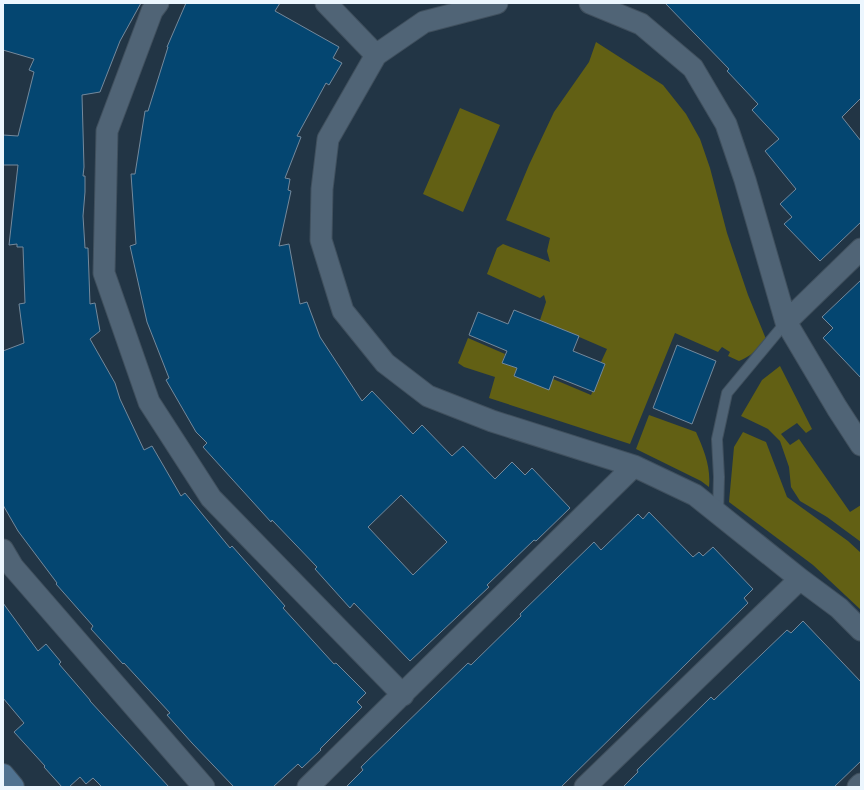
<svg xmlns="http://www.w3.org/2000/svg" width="864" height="790" font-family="Commissioner,sans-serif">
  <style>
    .green { fill: #626014 }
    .building { fill: #044671; stroke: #74899c; fill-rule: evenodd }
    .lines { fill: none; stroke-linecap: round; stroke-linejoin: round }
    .service-casing { stroke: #40505e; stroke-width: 12 }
    .minor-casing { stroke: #40505e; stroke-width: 23 }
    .secondary-casing { stroke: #40505e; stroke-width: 24 }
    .service { stroke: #506476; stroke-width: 10 }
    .minor { stroke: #506476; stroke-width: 21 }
    .secondary { stroke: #507290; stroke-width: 22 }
  </style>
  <rect width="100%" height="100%" fill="#223545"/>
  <path class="green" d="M 596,42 L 663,85 L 686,114 L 700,139 L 710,168 L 727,233 L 748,295 L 766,339 C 758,349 751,356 739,361 L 728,356 L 730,352 L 722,347 L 718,352 L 675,333 L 630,444 L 489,398 L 495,377 L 464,367 L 458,363 L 468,338 L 505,354 L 502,363 L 517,368 L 514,376 L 549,389 L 553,379 L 591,395 L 605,364 L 601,362 L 607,349 L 540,320 L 546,302 L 544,295 L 540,298 L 487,274 L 497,248 L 503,244 L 550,262 L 547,251 L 550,238 L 506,220 L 529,165 L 554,112 L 589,62 Z
    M 460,108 L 500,125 L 463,212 L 423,194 Z
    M 780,366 L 812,429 L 806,433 L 797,423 L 781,434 L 790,445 L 799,439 L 850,512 L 861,505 L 861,542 L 827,517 L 800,501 L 791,487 L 789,467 L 780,441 L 768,429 L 741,416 L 762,380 Z
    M 649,415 L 696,432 C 704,450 711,467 709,487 L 701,481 L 636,449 Z
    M 743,432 L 766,442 L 787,497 L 848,541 L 861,553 L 861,610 L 813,565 L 729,502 L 734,447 Z"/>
  <path class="building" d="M 3,3 L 141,3 L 120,41 L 100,92 L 82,95 L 84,167 L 83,176 L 85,176 L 85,192 L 83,216 L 85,248 L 88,248 L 90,304 L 95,303 L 100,331 L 90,339 L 115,383 L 120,399 L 144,450 L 152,446 L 181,496 L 185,493 L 230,548 L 232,546 L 285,606 L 283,608 L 334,664 L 336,663 L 366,693 L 357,702 L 362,707 L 320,749 L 321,750 L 302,768 L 298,764 L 273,787 L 234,787 L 192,743 L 167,715 L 170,713 L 124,663 L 123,664 L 91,629 L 93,626 L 56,584 L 57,583 L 18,531 L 3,505 L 3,351 L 24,343 L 19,304 L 25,303 L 23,247 L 17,247 L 17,244 L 9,245 L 18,165 L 3,165 L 3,135 L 18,136 L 34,72 L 29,70 L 34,59 L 3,50 Z
    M 186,3 L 280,3 L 275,11 L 339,47 L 333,58 L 342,63 L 329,85 L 326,83 L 297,136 L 301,137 L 285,178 L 290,179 L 288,190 L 291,191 L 279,246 L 289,244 L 300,304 L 307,302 L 320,337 L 362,401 L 372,391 L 413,434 L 422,425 L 452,456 L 463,446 L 495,479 L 512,462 L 525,475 L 532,468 L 570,508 L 536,541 L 534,540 L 487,585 L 489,587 L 410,661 L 354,603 L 350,608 L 315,569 L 317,567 L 272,520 L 271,522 L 203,447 L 207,443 L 196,432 L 166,380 L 169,378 L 147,322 L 130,246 L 136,244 L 131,174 L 135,174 L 145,111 L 148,111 L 168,47 L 167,47 ZM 401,495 L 447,542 L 413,575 L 368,527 Z
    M 665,3 L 861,3 L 861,98 L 842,117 L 861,141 L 861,222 L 820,261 L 784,224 L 792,217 L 780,204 L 796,189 L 765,151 L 779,139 L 752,110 L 758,104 L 727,71 L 729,69 Z
    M 861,280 L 861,378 L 823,338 L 833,328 L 822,317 Z
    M 514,310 L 579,336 L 573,351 L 605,364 L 594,392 L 554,376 L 549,390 L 514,376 L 517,368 L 502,363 L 507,351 L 469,335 L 478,312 L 508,324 Z
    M 677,345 L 716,361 L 692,424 L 653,408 Z
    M 649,512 L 693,557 L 699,552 L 703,556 L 713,547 L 753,589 L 744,598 L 748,603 L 561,787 L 346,787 L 363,770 L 361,767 L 468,663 L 471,665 L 521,616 L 520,614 L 594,542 L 601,550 L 638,514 L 643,519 Z
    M 3,603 L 38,651 L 46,644 L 61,662 L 59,664 L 90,700 L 90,701 L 169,787 L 102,787 L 93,778 L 86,784 L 80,777 L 69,787 L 62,787 L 44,767 L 45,766 L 14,732 L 24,723 L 3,698 Z
    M 803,621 L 861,682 L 861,761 L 834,787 L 623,787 L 638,772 L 637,770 L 711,697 L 714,700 L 787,630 L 791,633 Z"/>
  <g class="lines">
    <g class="service-casing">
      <path id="service" d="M 718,514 L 719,477 L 717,439 L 727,393 L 786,322"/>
    </g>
    <g class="minor-casing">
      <path id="minor" d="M 158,3 L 152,11 L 107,131 L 104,273 L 149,402 L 211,498 L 403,695
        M 326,3 L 376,55
        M 497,3 L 424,22 L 376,55 L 328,139 L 322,189 L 321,240 L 343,311 L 385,363 L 428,396 L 492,421 L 634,466 L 695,495 L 800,579 L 839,608 L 861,630
        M 590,3 L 641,24 L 693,68 L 726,124 L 745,180 L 786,322 L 837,408 L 861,445
        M 786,322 L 861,249
        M 3,550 L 13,567 L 204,787
        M 308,787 L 634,466
        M 585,787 L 800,579
        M 858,787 L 861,784"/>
    </g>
    <g class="secondary-casing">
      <path id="secondary" d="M 3,775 L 13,787"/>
    </g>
    <use href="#service" class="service"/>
    <use href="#minor" class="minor"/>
    <use href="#secondary" class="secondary"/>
  </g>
  <rect width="864" height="790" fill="none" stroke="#ecf6fe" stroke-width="8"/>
</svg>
